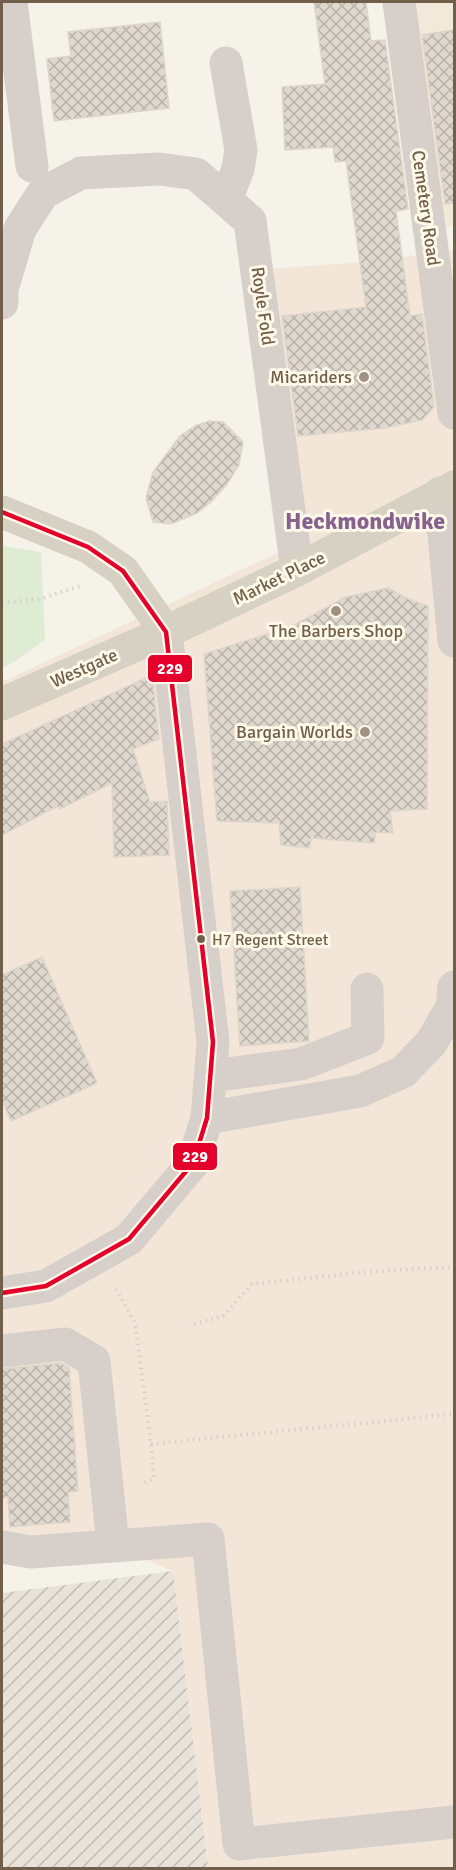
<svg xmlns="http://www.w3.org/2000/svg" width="456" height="1870" font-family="Signika,sans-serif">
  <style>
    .residential { fill: #f1e9d9 }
    .commercial { fill: #f3e6d9 }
    .industrial { fill: url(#industrial-furrows) }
    .green { fill: #deecd4 }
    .building { fill: url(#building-cross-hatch); stroke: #ded6cb; stroke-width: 1.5 }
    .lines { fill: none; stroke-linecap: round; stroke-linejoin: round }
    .path { stroke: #d7d1ca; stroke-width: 4; stroke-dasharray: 1.5 4.5; stroke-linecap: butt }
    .minor { stroke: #d7d0ca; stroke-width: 33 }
    .major { stroke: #d7d1c4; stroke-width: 33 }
    .bus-1-casing { stroke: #fef9e9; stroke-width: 9 }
    .bus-1 { stroke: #e4002b; stroke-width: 4.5 }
    .poi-dot { fill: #a09282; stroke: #fef9e9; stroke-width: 2 }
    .bus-dot { fill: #725f4a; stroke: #fef9e9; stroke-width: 2 }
    .labels { text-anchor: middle; stroke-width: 6; stroke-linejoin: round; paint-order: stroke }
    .bus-label { font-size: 16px; fill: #725f4a; stroke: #fef9e9; text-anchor: start }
    .street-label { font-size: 18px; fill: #725f4a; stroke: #fef9e9 }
    .poi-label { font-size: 18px; fill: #725f4a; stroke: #fef9e9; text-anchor: end }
    .district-label { font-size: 24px; font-weight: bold; fill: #87628f; stroke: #fef9e9 }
    .line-badge { stroke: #fef9e9; stroke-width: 2 }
    .badge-label { font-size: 16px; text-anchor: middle; font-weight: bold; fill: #fff }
  </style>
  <defs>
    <pattern id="industrial-furrows" width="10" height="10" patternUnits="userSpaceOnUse" patternTransform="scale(1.5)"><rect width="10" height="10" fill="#e8e3da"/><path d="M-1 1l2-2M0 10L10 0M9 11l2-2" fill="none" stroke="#c0bbb3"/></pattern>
    <pattern id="building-cross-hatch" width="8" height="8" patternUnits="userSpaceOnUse" patternTransform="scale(1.5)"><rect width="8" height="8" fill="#dfd8ce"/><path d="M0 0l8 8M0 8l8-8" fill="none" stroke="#b9b2a9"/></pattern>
  </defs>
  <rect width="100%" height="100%" fill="#f5f2e9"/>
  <path class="residential" d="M 411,2 L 454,2 L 454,226 L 440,227 Z"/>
  <path class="commercial" d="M 454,250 L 454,1868 L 208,1868 L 173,1571 L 113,1545 L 2,1547 L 2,682 L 303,541 L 268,269 L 363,262 Z"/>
  <path class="industrial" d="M 173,1571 L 208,1868 L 2,1868 L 2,1593 Z"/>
  <path class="green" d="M 2,546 L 41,552 L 45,640 L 12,663 L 2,668 Z"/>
  <path class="building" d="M 314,2 L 366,2 L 371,41 L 385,40 L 408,209 L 396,211 L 410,316 L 422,314 L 434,407 L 422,420 L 385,428 L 298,436 L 282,316 L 366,307 L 346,161 L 335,162 L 333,147 L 285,150 L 282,87 L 325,84 Z
    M 160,22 L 169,108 L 54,121 L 47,59 L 71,56 L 68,32 Z
    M 454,30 L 454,203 L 445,204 L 422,35 Z
    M 209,421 L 223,422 L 243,442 L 239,465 L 227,484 L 211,502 L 197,513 L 171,524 L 153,522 L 146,498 L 153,472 L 180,436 L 195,426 Z
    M 388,588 L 406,598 L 428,606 L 427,809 L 390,811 L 393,833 L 376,832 L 374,843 L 311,838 L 310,848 L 281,845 L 279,823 L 217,821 L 204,654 L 292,626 L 346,597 Z
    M 152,675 L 159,739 L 133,749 L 150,802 L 167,801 L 169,855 L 114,857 L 112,783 L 60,809 L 58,806 L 2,835 L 2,744 Z
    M 300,887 L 309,1041 L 240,1046 L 230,891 Z
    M 42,957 L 97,1083 L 11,1121 L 2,1100 L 2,975 Z
    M 61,1363 L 69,1368 L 78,1491 L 68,1492 L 70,1522 L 10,1527 L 8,1497 L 2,1498 L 2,1369 Z"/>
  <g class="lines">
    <path class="path" d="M 2,603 L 43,598 L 80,586
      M 116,1289 L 135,1323 L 151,1444 L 154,1478 L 144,1483
      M 194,1324 L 223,1316 L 252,1284 L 377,1271 L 454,1267
      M 151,1444 L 454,1414"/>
    <path class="minor" d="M 11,2 L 32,166
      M 399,2 L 454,413
      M 226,200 L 238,169 L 241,150 L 226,63
      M 2,303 L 2,289 L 20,229 L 43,193 L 81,173 L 159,169 L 196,174 L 250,221 L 297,570
      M 440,493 L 454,641
      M 212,1076 L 301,1064 L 368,1038 L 367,989
      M 207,1118 L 360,1091 L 403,1072 L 431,1043 L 452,1007 L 454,987
      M 2,1293 L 46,1286 L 129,1239 L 193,1163 L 207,1118 L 213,1042 L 166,632
      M 2,1351 L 65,1344 L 94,1361 L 113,1545
      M 2,1547 L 31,1552 L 208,1539 L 239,1844 L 454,1822"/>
    <path class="major" d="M 2,512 L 88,547 L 123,571 L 166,632
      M 2,704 L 166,632 L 297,570 L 454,487"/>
    <g class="bus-1-casing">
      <path id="bus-1" d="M 2,512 L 88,547 L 123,571 L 166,632 L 213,1042 L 207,1118 L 193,1163 L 129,1239 L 46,1286 L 2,1293"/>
    </g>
    <use href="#bus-1" class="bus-1"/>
  </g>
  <g class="poi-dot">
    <circle cx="364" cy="377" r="6"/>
    <circle cx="336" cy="611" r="6"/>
    <circle cx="365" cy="732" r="6"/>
  </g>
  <circle class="bus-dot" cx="201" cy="939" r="5"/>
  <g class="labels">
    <g class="bus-label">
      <text x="212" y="945">H7 Regent Street</text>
    </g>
    <g class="street-label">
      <text transform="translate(426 208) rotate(82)" y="6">Cemetery Road</text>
      <text transform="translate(263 306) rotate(82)" y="6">Royle Fold</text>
      <text transform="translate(279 578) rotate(-26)" y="6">Market Place</text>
      <text transform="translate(84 668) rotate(-24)" y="6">Westgate</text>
    </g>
    <g class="poi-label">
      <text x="352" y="383">Micariders</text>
      <text x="336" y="637" text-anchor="middle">The Barbers Shop</text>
      <text x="353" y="738">Bargain Worlds</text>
    </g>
    <g class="district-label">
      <text x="365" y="529">Heckmondwike</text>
    </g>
  </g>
  <g class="line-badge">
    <rect x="147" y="654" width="46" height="29" rx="6" fill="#e4002b"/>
    <rect x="172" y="1142" width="46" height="29" rx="6" fill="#e4002b"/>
  </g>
  <g class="badge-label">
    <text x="170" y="674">229</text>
    <text x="195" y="1162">229</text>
  </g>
  <rect width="456" height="1870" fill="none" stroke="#725f4a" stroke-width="6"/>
</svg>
